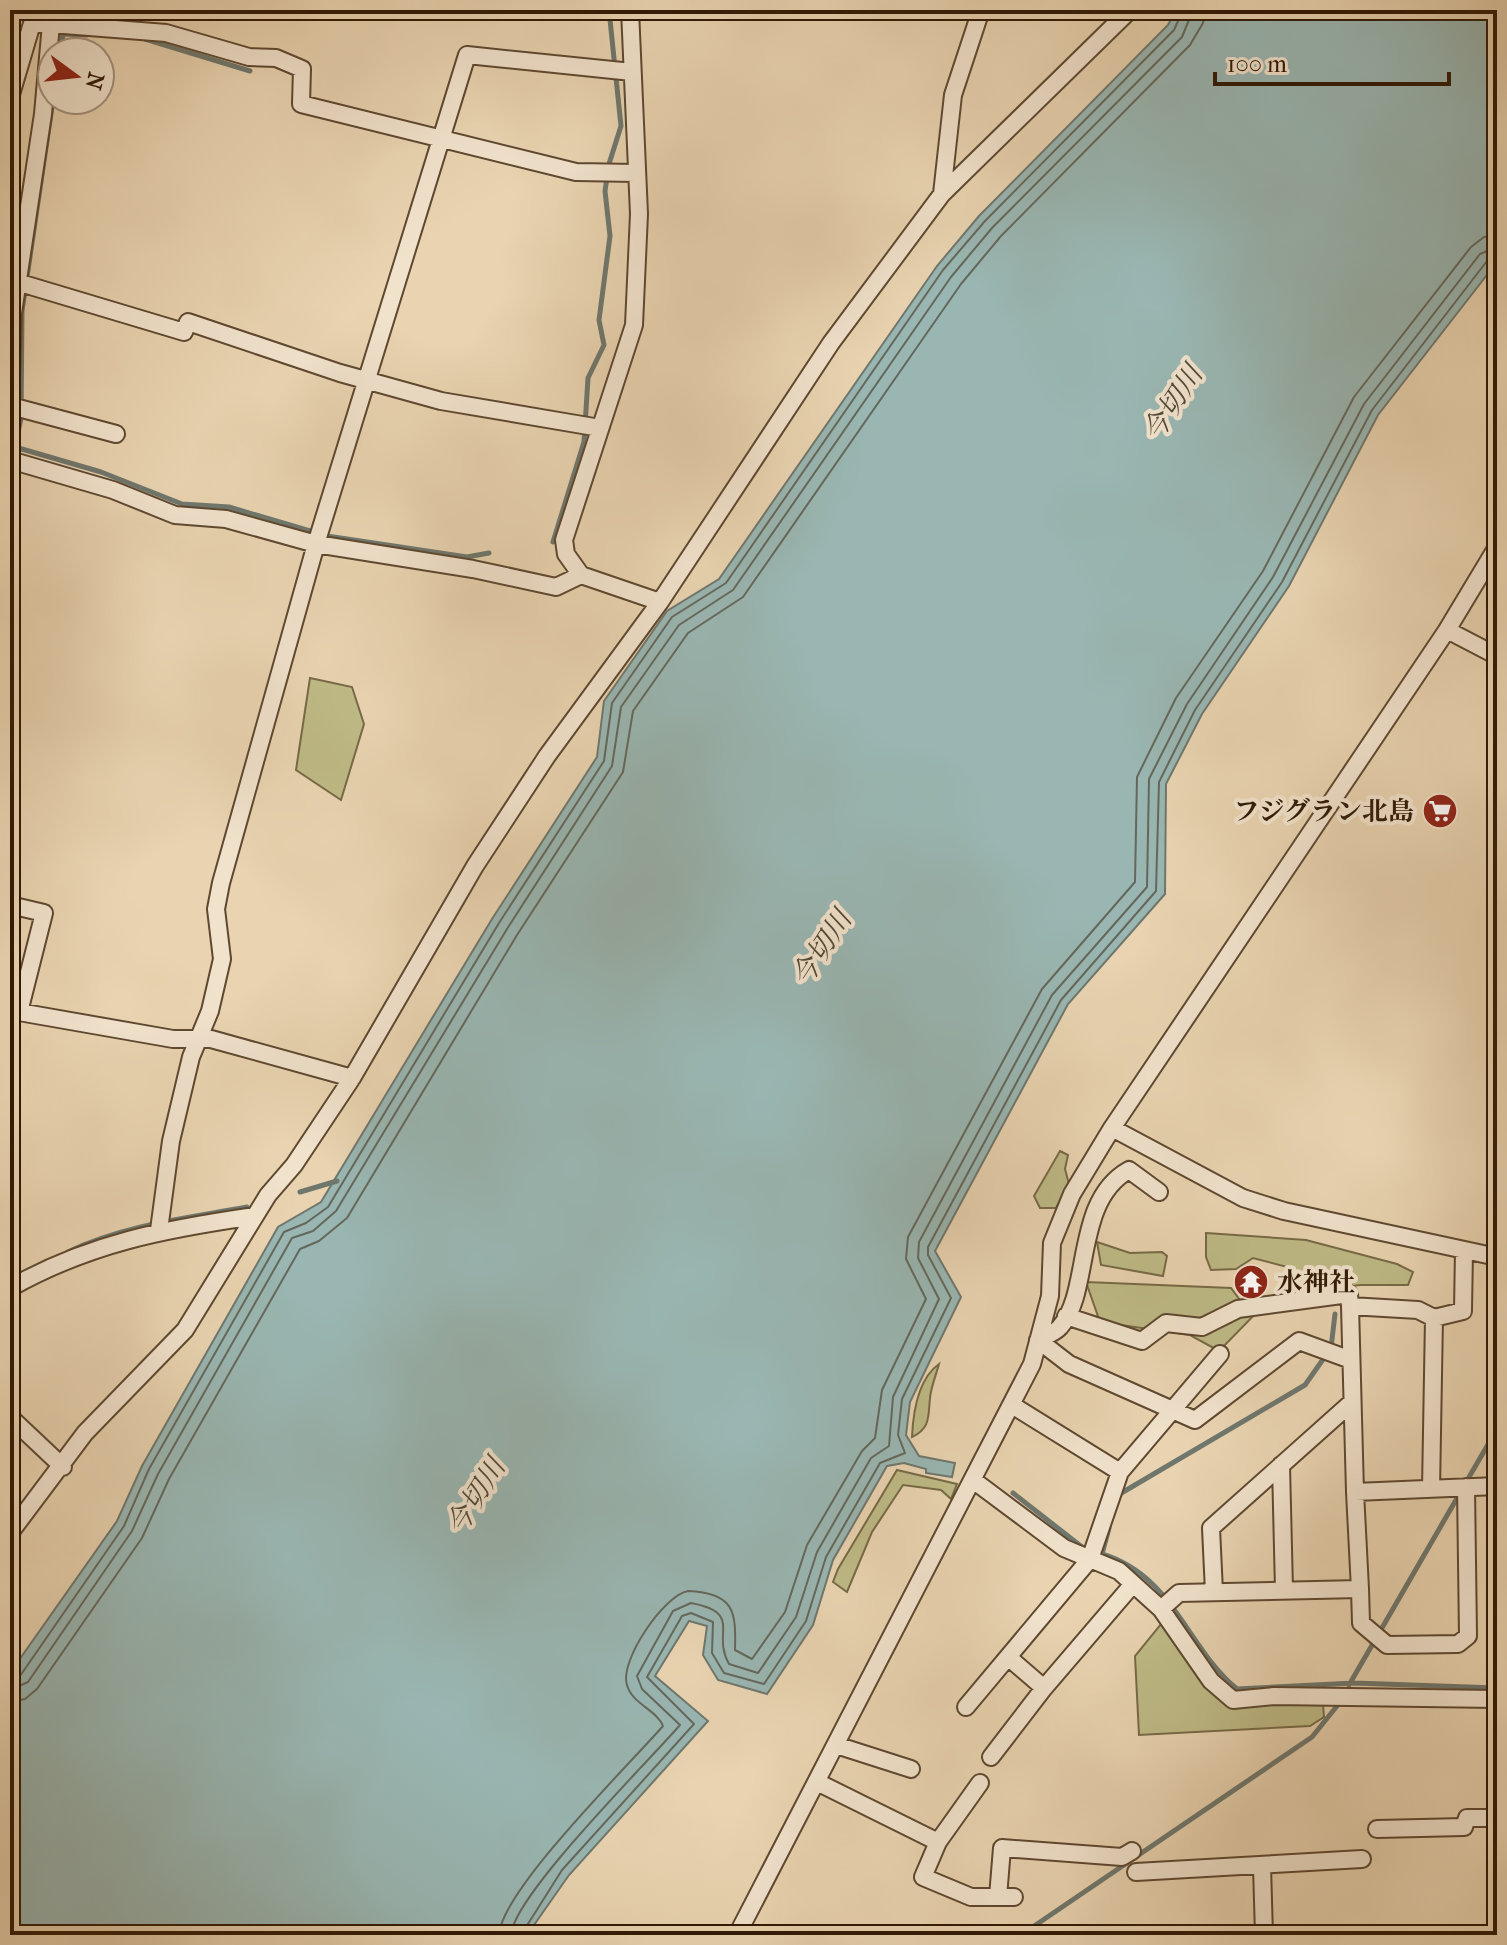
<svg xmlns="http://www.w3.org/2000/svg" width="1507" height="1945" font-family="'IM FELL French Canon','Noto Serif JP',serif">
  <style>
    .green { fill: #beba86; stroke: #776a46; stroke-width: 2 }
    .water { fill: #99b6b2; stroke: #6f776d; stroke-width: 2 }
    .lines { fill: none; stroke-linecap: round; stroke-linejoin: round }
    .shore { stroke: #64685c; stroke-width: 2 }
    .stream { stroke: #6f776d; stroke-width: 5 }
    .minor-casing { stroke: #5e4830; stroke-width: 20 }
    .minor { stroke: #f1e2cc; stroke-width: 16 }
    .labels { text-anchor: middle; stroke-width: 8; stroke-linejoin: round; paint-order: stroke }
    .poi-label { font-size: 26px; font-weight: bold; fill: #301905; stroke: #f1e2cc; text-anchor: end }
    .water-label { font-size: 28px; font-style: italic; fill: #504839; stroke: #f1e2cc }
  </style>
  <rect width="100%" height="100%" fill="#e9d3b0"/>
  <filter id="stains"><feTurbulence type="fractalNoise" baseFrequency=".0025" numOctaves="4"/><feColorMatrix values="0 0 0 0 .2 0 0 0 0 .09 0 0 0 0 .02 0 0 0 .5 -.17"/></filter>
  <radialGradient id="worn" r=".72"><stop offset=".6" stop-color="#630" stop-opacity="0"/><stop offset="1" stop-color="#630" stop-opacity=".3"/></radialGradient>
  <path class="green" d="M 310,678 L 352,687 L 364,724 L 341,800 L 296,770 Z
    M 1060,1151 L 1068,1155 L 1065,1169 L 1069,1184 L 1056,1208 L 1040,1208 L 1034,1196 Z
    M 1206,1233 L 1306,1240 L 1397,1264 L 1413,1272 L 1408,1285 L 1360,1285 L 1279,1296 L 1275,1290 L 1288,1290 L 1291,1268 L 1253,1258 L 1236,1269 L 1211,1270 L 1206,1257 Z
    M 1097,1242 L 1130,1253 L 1162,1252 L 1167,1256 L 1163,1276 L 1101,1265 Z
    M 1086,1282 L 1231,1288 L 1240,1300 L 1265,1304 L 1219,1351 L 1190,1335 L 1100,1322 Z
    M 939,1364 C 936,1375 931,1387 930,1398 C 928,1416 931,1428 912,1437 C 913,1414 918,1379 939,1364 Z
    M 897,1470 L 957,1484 L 951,1499 L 941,1490 L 903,1485 L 872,1532 L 847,1592 L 833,1582 L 838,1569 Z
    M 1161,1624 L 1229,1705 L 1249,1707 L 1282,1701 L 1323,1705 L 1324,1717 L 1310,1726 L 1139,1735 L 1135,1656 Z"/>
  <path class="water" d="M 1176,10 L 1497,10 L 1497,262 L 1378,415 L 1289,586 L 1202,714 L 1166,784 L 1165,894 L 1068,1004 L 935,1251 L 961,1297 L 910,1402 L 906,1435 L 919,1456 L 955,1463 L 952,1477 L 926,1473 L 926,1469 L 904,1463 L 887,1466 L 833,1560 L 813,1625 L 767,1694 L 718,1680 L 703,1655 L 707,1626 L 689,1621 L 655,1676 L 708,1721 L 569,1875 L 527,1935 L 10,1935 L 10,1679 L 17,1663 L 117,1521 L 142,1466 L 278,1227 L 321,1202 L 492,919 L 597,757 L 604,701 L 667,611 L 719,579 L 937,266 L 979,216 L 1168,25 Z"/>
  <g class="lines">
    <path class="shore" d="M 10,1680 L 20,1676 L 124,1526 L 149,1469 L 284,1232 L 306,1223 L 328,1207 L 499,923 L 604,761 L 612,703 L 672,617 L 726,583 L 943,270 L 985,221 L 1174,30 L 1183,10
      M 10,1690 L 28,1682 L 132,1531 L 158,1474 L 292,1238 L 313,1231 L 336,1211 L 507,929 L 612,766 L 621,707 L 679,625 L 733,590 L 951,277 L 992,228 L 1182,37 L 1193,10
      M 10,1702 L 25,1699 L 37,1689 L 142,1538 L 169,1479 L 300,1249 L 319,1241 L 347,1218 L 517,935 L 623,772 L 633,711 L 688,633 L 743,597 L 961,284 L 1001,236 L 1190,45 L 1203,23 L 1205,10
      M 499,1935 C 501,1891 629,1765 663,1726 C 657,1710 632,1704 627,1685 C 619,1661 664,1595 688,1591 C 735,1593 736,1612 735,1650 L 752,1659 L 785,1612 L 807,1545 L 862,1451 L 875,1438 L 882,1390 L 926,1299 L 906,1259 L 908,1237 L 1042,989 L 1135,882 L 1137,777 L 1176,698 L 1263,571 L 1354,397 L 1471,247 L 1484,237 L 1497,235
      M 511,1935 C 513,1896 648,1762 680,1725 L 642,1689 L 637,1676 L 673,1611 L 691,1603 C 744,1613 711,1633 729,1664 L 758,1673 L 796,1617 L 817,1552 L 871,1458 L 889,1446 L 893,1397 L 939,1299 L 918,1258 L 919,1242 L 1052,995 L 1147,887 L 1149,779 L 1187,704 L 1273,577 L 1364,404 L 1480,254 L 1497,247
      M 521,1935 L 562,1870 L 694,1724 L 647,1677 L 682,1616 L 691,1613 L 713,1622 L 712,1653 L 724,1673 L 764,1684 L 806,1621 L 826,1557 L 880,1463 L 905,1453 L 898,1435 L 902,1399 L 951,1298 L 928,1255 L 928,1247 L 1061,1000 L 1156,891 L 1159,782 L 1195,710 L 1282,582 L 1372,410 L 1487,261 L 1497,258"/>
    <path class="stream" d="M 145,39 L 250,71
      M 60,52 L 63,34 L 87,35
      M 15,447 L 21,418 L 22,311 L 53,100
      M 12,456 L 15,447 L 101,472 L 182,504 L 229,507 L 327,536 L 467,557 L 489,553
      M 553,542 L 584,442 L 588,378 L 604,345 L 599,320 L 610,236 L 605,191 L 609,164 L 621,126 L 609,10
      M 300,1192 L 337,1181
      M 68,1252 C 123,1225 188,1218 247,1207
      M 1465,1484 L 1497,1429
      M 1013,1493 L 1082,1547
      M 1118,1495 L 1305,1385 L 1331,1348 L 1335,1314
      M 1109,1528 L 1102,1554 C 1174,1576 1186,1647 1237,1689 L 1354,1683 L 1497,1688
      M 1349,1685 L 1460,1493
      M 1021,1935 L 1312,1737 L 1341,1701"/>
    <g class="minor-casing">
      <path id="minor" d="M 630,10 L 639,214 L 634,325 L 564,540 L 566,554 L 581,575 L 660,602
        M 51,24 L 166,33 L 249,57 L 276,58 L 302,69 L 301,104 L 576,172 L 636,173
        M 10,98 L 36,10
        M 942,194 L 1130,10
        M 17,282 L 184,332 L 188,322 L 340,373 L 441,401 L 600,428
        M 11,406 L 116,434
        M 10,410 L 13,313 L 43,114 L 51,24 L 32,24
        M 10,460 L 113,490 L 175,515 L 226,519 L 316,544 L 473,569 L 556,587 L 581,575
        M 1447,630 L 1497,656
        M 10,905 L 44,913 L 19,1012 L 173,1039 L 211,1039 L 352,1078
        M 1112,1128 L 1243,1198 L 1284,1211 L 1497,1257
        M 1159,1192 L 1129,1170 C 1073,1201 1092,1292 1060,1327 C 1055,1333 1045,1336 1038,1340 L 1069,1364 L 1195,1420 L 1299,1341 L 1351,1360
        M 159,1230 L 171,1141 L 191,1057 L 210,1011 L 222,959 L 216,909 L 221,883 L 316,544 L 467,55 L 632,72
        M 10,1288 C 90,1243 165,1229 255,1216
        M 1066,1316 L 1142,1341 L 1166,1323 L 1202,1327 L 1238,1309 L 1349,1294 L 1350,1306
        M 1012,1405 L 1120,1472 L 1220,1354
        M 10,1417 L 63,1467
        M 1281,1465 L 1284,1590
        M 973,1480 L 1064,1548 L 1119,1571 L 1161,1609 L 1211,1681 L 1233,1700 L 1274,1696 L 1497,1699
        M 1431,1489 L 1434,1318
        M 1355,1492 L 1350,1306 L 1418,1310 L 1434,1318 L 1463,1311 L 1464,1250
        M 10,1533 L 85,1433 L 185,1330 L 268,1195 L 294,1165 L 352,1078 L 475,866 L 547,756 L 660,602 L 831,343 L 942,194 L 953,95 L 981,10
        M 1360,1589 L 1361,1623 L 1387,1645 L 1458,1644 L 1468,1636 L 1466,1487
        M 1214,1592 L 1211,1528 L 1351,1403
        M 1161,1609 L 1179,1593 L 1360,1589 L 1355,1492 L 1497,1486
        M 1008,1657 L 1044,1688
        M 966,1707 L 1090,1559 L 1120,1472
        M 836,1745 L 911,1769
        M 991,1757 L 1044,1688 L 1133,1584
        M 817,1782 L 938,1842 L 923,1877 L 971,1897 L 1014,1897
        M 1377,1829 L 1464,1827 L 1467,1818 L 1497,1818
        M 938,1842 L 980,1783
        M 1262,1866 L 1264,1935
        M 1136,1872 L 1362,1859
        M 998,1897 L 1002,1848 L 1122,1857 L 1132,1851
        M 737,1935 L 1032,1364 L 1050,1296 L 1052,1243 L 1072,1194 L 1112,1128 L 1447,630 L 1497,547"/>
    </g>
    <use href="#minor" class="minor"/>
  </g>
  <defs>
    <g id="supermarket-disc" transform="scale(1.8)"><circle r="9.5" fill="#8f2418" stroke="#f1e2cc"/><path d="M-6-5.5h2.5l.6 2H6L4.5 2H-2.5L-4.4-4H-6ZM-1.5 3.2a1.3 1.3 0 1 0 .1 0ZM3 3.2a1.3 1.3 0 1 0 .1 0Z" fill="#fff"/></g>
    <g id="temple-disc" transform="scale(1.8)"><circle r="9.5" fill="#8f2418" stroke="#f1e2cc"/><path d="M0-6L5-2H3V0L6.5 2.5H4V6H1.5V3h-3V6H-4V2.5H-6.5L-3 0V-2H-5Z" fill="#fff"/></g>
  </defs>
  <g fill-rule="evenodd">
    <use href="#supermarket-disc" x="1440" y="811"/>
    <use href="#temple-disc" x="1251" y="1282"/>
  </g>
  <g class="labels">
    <g class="poi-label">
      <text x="1414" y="820">フジグラン北島</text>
      <text x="1277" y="1291" text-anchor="start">水神社</text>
    </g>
    <g class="water-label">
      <text transform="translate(1172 403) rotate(-57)" y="10">今切川</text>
      <text transform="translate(821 948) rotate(-57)" y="10">今切川</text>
      <text transform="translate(475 1496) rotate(-58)" y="10">今切川</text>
    </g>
  </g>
  <rect width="1507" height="1945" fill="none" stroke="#e9d3b0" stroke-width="40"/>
  <rect x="12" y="12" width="1483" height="1921" fill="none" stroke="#301905" stroke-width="4"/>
  <rect x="20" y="20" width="1467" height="1905" fill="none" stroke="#301905" stroke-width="2"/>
  <g transform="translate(76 76) rotate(105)"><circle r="38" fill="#f1e2cc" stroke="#a4927c" stroke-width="2"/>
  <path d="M0-6L14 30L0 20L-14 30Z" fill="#8f2418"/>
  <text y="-12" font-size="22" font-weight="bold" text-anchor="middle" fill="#301905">N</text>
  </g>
  <path d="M1215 72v12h234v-12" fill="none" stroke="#301905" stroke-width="4"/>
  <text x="1227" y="72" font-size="24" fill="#301905" stroke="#f1e2cc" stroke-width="6" paint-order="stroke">100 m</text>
  <rect width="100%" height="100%" filter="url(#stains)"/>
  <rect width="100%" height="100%" fill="url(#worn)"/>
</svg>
